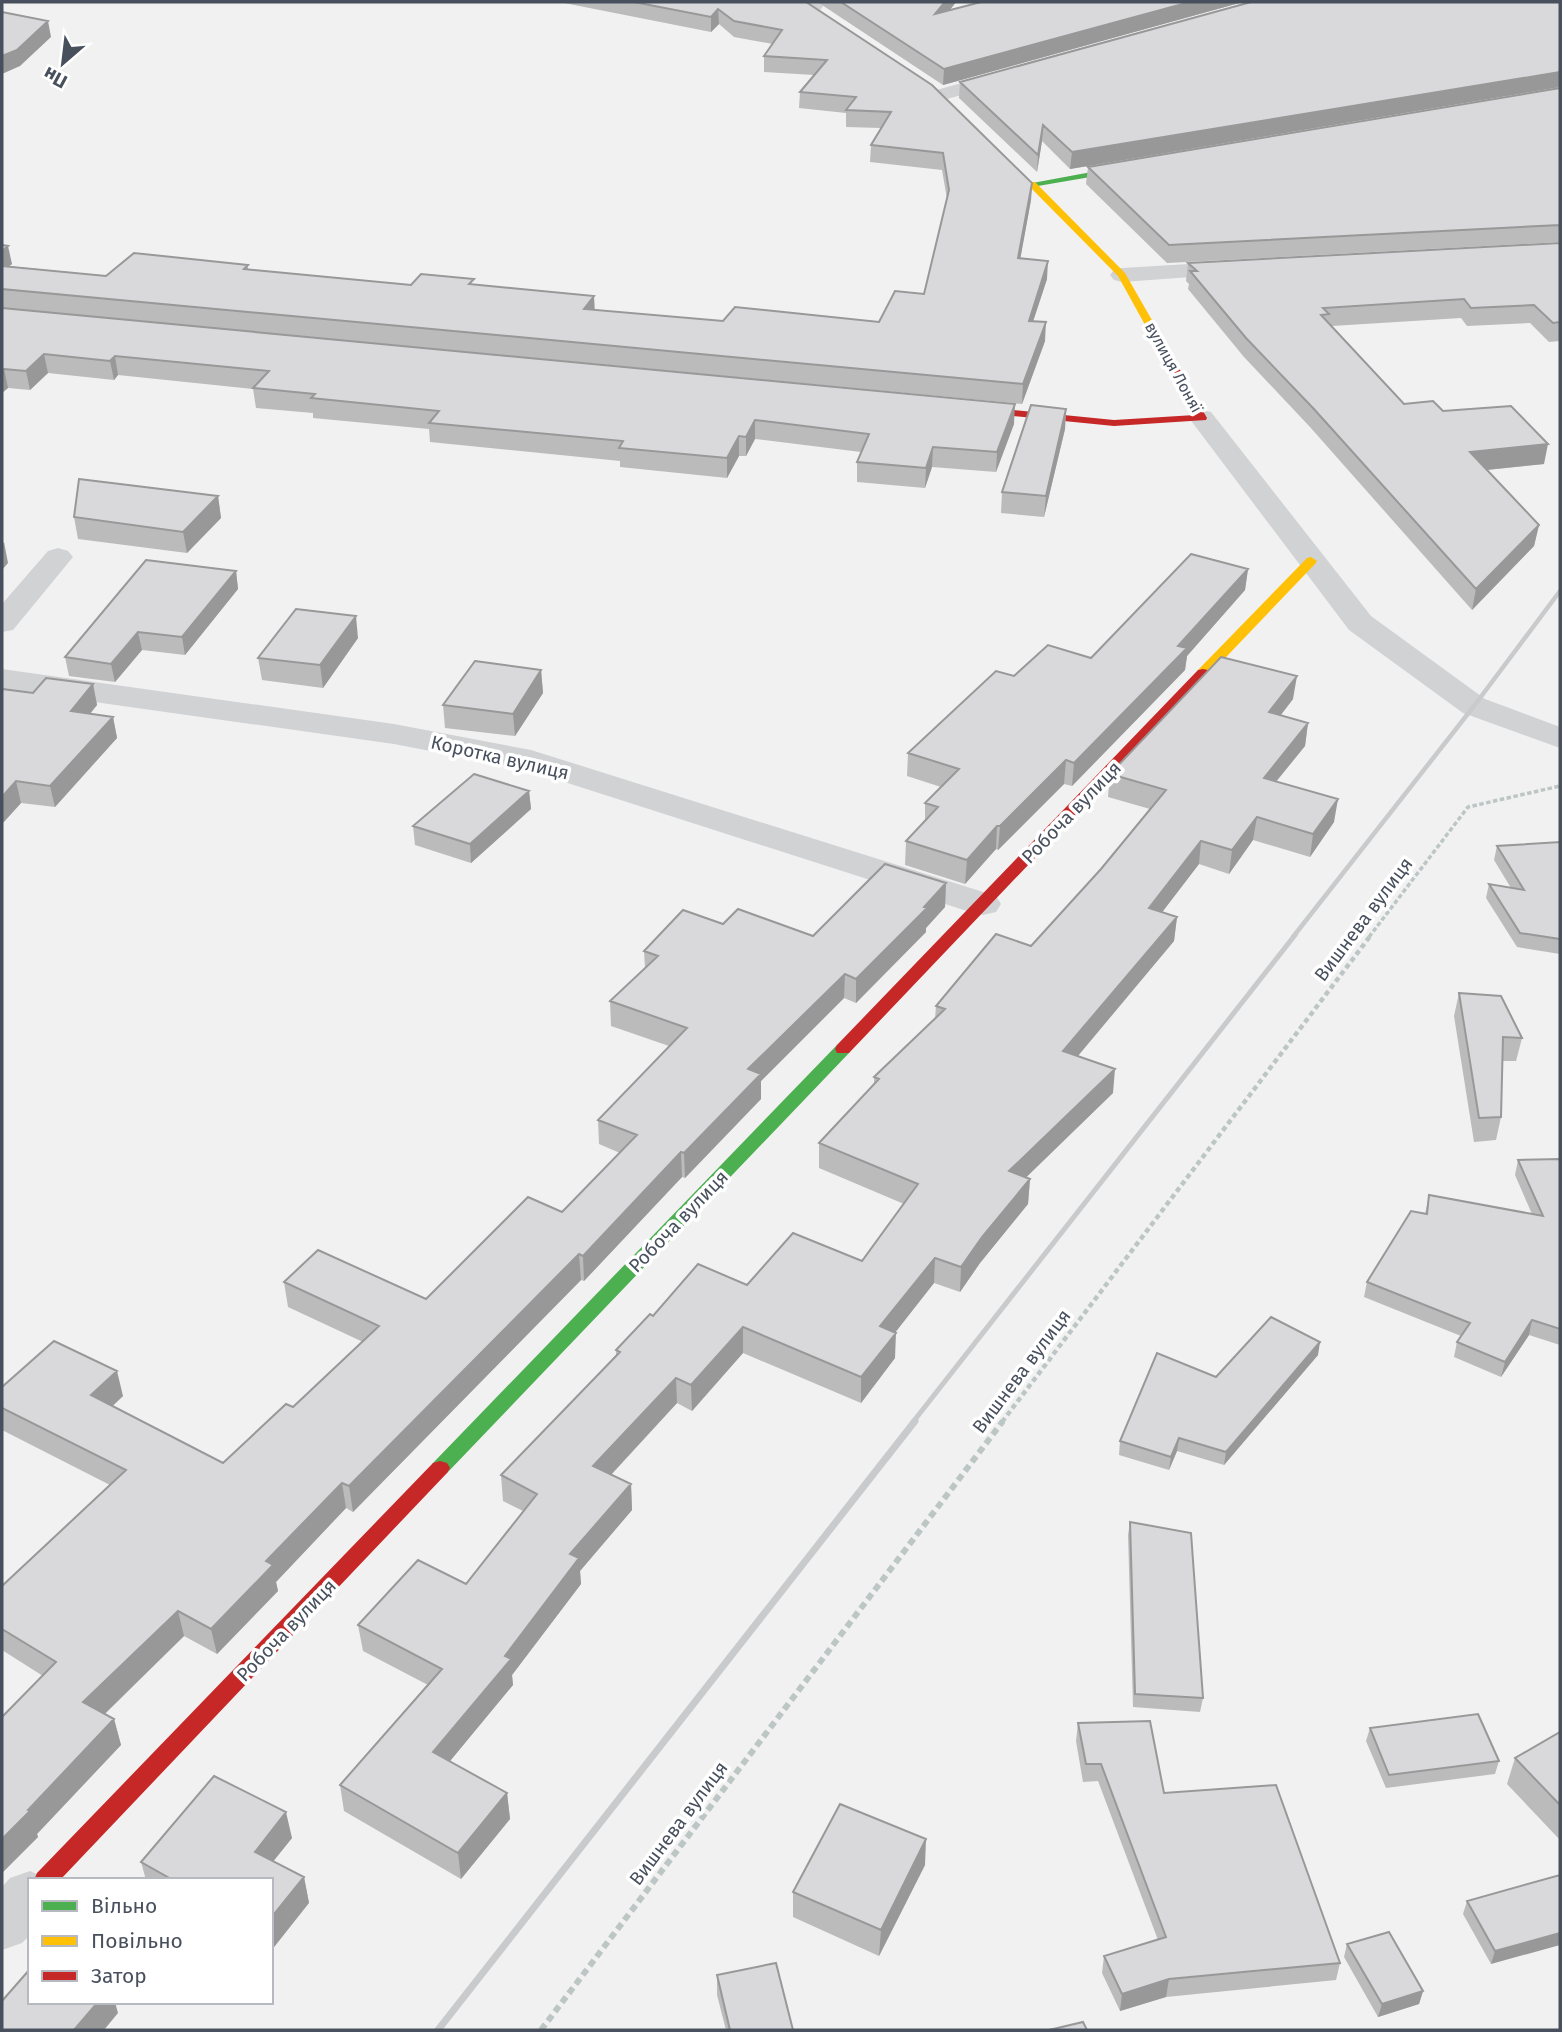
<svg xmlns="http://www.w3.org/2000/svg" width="1562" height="2032" font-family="'Fira Sans',sans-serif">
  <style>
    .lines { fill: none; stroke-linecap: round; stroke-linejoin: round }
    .path-far2 { stroke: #bcc6c5; stroke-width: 3.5; stroke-dasharray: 4.5 2.5; stroke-linecap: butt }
    .path-far1 { stroke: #bcc6c5; stroke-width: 4.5; stroke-dasharray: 5 3.5; stroke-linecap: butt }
    .path { stroke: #bcc6c5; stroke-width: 6; stroke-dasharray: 7 4.5; stroke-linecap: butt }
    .street { fill: #d0d2d4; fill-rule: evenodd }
    .fast { fill: #4caf50; fill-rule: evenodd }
    .slow { fill: #ffc107; fill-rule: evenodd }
    .jam { fill: #c62828; fill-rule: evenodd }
    .rail-far2 { stroke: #c9cacc; stroke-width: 4.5 }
    .rail-far1 { stroke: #c9cacc; stroke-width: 5 }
    .rail { stroke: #c9cacc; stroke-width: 7 }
    .wall { fill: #bbbbbc }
    .shaded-wall { fill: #989899 }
    .building { fill: #d9d9db; stroke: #989899; stroke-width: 2 }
    .labels { text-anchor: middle; stroke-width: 7; stroke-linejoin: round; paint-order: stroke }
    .far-street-label { font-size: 16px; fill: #48505e; stroke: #fff }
    .street-label { font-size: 19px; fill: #48505e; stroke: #fff }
  </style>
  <rect width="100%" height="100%" fill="#f2f1f1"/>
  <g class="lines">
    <path class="path-far2" d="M 1369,937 L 1468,807 L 1560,786"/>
    <path class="path-far1" d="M 1002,1422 L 1371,935"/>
    <path class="path" d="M 541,2030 L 1003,1421"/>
    <path class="street" d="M 807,2 L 826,2 L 818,13 L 811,15 L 802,9 Z
      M 1011,69 L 1018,71 L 1021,75 L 1018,79 L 940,101 L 933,99 L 930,95 L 933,91 Z
      M 1239,261 L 1247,263 L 1251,268 L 1247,273 L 1122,282 L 1114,280 L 1110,275 L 1114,270 L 1122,268 Z
      M 1202,410 L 1211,412 L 1371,616 L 1485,699 L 1560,727 L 1560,748 L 1463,713 L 1349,630 L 1189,418 L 1193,412 Z
      M 58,548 L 68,551 L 73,557 L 13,630 L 2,632 L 2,604 L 48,551 Z
      M 2,669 L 394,724 L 531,750 L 996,896 L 1001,904 L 996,912 L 983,915 L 970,912 L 524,769 L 394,744 L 2,689 Z
      M 30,1871 L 50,1880 L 30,1880 L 30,1935 L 22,1943 L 2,1950 L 2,1887 L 10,1878 Z"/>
    <path class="fast" d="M 1140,163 L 1144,166 L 1143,168 L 1032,187 L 1027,184 Z
      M 843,1044 L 851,1049 L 849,1053 L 447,1473 L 440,1475 L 433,1473 L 430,1468 L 433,1463 L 837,1045 Z"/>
    <path class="slow" d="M 1029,182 L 1035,182 L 1125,273 L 1165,343 L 1164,345 L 1155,343 L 1118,276 L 1029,186 Z
      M 1311,557 L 1317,561 L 1315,564 L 1208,676 L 1198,676 L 1198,670 L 1307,558 Z"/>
    <path class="jam" d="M 1160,340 L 1165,343 L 1207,418 L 1206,420 L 1114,426 L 962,411 L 957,408 L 962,405 L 1114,420 L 1195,415 L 1155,343 Z
      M 1203,669 L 1208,670 L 1208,676 L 849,1053 L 837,1053 L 835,1049 L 837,1045 L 1198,670 Z
      M 440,1461 L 447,1463 L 450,1468 L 447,1473 L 60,1880 L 34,1880 L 37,1873 L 433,1463 Z"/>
    <path class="rail-far2" d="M 1293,937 L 1474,706 L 1560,591"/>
    <path class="rail-far1" d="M 913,1422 L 1295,935"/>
    <path class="rail" d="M 438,2030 L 915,1421"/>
  </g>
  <path class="wall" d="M 559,2 L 806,2 L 1032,183 L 1031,200 L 1020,259 L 1047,279 L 1033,321 L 1045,341 L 1022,404 L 2,308 L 2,245 L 12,264 L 9,266 L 106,276 L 248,265 L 248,270 L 411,285 L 474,285 L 595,310 L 723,321 L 879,322 L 924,294 L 947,199 L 942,170 L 870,162 L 871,145 L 881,128 L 846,127 L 846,113 L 799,108 L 800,92 L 814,75 L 764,72 L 764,56 L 773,44 L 734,37 L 719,24 L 711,32 Z
    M 814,2 L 956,2 L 950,10 L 981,2 L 1243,2 L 943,85 L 819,3 Z
    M 1560,2 L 1560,87 L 1070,169 L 1042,141 L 1037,172 L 959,98 L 960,82 Z
    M 1560,88 L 1560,242 L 1167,263 L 1086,184 L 1088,167 Z
    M 1560,243 L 1560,341 L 1549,342 L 1530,323 L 1467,326 L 1461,318 L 1332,326 L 1404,404 L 1443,411 L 1544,464 L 1487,470 L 1539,525 L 1534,546 L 1472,610 L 1310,427 L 1244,357 L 1188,289 L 1189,284 L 1186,281 L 1188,263 Z
    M 2,308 L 1014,424 L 996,472 L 932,467 L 925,488 L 857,482 L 857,462 L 861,452 L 755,439 L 746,456 L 739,456 L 727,478 L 620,467 L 620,461 L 430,442 L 429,429 L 313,418 L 313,413 L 256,408 L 253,389 L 118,375 L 114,380 L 48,373 L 30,390 L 8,388 L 2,393 Z
    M 1066,409 L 1065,429 L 1044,517 L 1001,513 L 1002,492 Z
    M 218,496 L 221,518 L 187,553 L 78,539 L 74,517 Z
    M 1248,569 L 1245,590 L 1187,656 L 1185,670 L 1072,786 L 1064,784 L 998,850 L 996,849 L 965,884 L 905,865 L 906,841 L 925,821 L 925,803 L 941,787 L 907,776 L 908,753 L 1014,676 L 1091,658 Z
    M 236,571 L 238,589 L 185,655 L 142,650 L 115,682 L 69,676 L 65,657 Z
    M 358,638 L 323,688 L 262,680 L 258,658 Z
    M 541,670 L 543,693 L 515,736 L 445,728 L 443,705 Z
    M 93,684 L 97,705 L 90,714 L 113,717 L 117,738 L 55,807 L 21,803 L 2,824 L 2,689 L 33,693 Z
    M 1293,699 L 1281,715 L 1308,723 L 1305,746 L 1276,782 L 1334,822 L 1310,857 L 1253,840 L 1229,874 L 1199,864 L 1162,912 L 1177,917 L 1174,941 L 1078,1056 L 1113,1093 L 1026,1177 L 1030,1179 L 1028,1204 L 980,1263 L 960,1292 L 934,1283 L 895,1332 L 895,1358 L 861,1403 L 743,1353 L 692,1411 L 677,1403 L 611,1475 L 631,1484 L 632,1510 L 580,1571 L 581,1584 L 512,1675 L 513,1685 L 450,1761 L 507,1793 L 510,1819 L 461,1879 L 344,1811 L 340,1785 L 428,1685 L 363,1651 L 358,1625 L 466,1584 L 523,1511 L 503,1501 L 501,1475 L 616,1355 L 616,1350 L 653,1316 L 747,1285 L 862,1261 L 904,1204 L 819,1168 L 819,1143 L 874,1085 L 874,1077 L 935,1019 L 936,1006 L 1031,946 L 1101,869 L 1150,809 L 1108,797 L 1110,774 Z
    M 529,791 L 531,809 L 471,863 L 415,845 L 413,826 Z
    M 1560,842 L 1560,954 L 1517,947 L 1486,898 L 1489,884 L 1511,888 L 1494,860 L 1497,846 Z
    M 946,883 L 945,907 L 926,928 L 926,932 L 856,1003 L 844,998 L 761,1081 L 761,1099 L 685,1178 L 682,1177 L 584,1281 L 581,1280 L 353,1512 L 346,1508 L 276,1582 L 278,1591 L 217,1654 L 184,1636 L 105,1714 L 114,1719 L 121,1745 L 37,1834 L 38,1837 L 2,1873 L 2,1717 L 43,1676 L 2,1650 L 2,1586 L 110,1485 L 2,1430 L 2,1387 L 123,1396 L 112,1406 L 223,1463 L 293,1407 L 363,1342 L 288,1307 L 284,1282 L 426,1299 L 562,1212 L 620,1153 L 599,1144 L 598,1120 L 669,1046 L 611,1026 L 610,1001 L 645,968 L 644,951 L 723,924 L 813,936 Z
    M 1459,993 L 1522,1038 L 1516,1061 L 1502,1061 L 1501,1117 L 1496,1140 L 1474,1142 L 1454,1016 Z
    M 1560,1159 L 1560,1345 L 1529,1335 L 1501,1377 L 1454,1357 L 1457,1342 L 1461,1336 L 1364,1297 L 1367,1282 L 1425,1214 L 1429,1195 L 1532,1214 L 1515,1175 L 1518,1160 Z
    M 1318,1355 L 1224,1465 L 1177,1451 L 1169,1470 L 1119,1455 L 1120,1441 L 1216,1377 Z
    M 1130,1522 L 1203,1698 L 1200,1712 L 1133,1707 L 1128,1535 Z
    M 1078,1723 L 1164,1793 L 1340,1963 L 1336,1980 L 1166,1997 L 1120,2011 L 1102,1973 L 1104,1956 L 1158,1940 L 1098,1781 L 1083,1782 L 1076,1741 Z
    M 1370,1728 L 1499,1761 L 1495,1774 L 1386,1788 L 1366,1741 Z
    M 1560,1732 L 1560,1840 L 1507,1784 L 1515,1758 Z
    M 292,1838 L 273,1861 L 304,1877 L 309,1903 L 271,1880 L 146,1880 L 141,1862 Z
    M 925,1865 L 879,1956 L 793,1917 L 793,1892 Z
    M 1560,1875 L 1491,1964 L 1463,1914 L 1467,1901 Z
    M 1347,1944 L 1423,1991 L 1419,2004 L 1378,2017 L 1344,1957 Z
    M 717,1975 L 793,2030 L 726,2030 L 717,1995 Z"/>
  <path class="shaded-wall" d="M 945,2 L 956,2 L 935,29 L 935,14 Z
    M 1190,2 L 1243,2 L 943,85 L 944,69 Z
    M 718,9 L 719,24 L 711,32 L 711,17 Z
    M 48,21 L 51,37 L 20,66 L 2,74 L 2,56 Z
    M 1560,72 L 1560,87 L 1070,169 L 1072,152 Z
    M 1043,125 L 1042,141 L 1037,172 L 1038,155 Z
    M 1032,183 L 1031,200 L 1017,277 L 1018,258 Z
    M 8,246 L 12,264 L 2,272 L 2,251 Z
    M 1048,261 L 1047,279 L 1027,340 L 1029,321 Z
    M 594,296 L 595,314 L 584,309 Z
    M 1046,322 L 1045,341 L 1022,404 L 1023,384 Z
    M 44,354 L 48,373 L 30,390 L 26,371 Z
    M 115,356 L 118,375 L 114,380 L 110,361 Z
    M 4,369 L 8,388 L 2,393 L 2,371 Z
    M 1015,404 L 1014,424 L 996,472 L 997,452 Z
    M 1066,409 L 1065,429 L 1044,517 L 1046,496 Z
    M 755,420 L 755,439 L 746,456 L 746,437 Z
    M 739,436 L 739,456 L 727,478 L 727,458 Z
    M 1548,444 L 1544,464 L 1466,472 L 1470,452 Z
    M 933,447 L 932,467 L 925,488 L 926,468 Z
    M 218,496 L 221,518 L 187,553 L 183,532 Z
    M 1539,525 L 1534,546 L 1472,610 L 1476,589 Z
    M 4,542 L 8,563 L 2,570 L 2,544 Z
    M 1248,569 L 1245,590 L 1187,656 L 1185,670 L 1072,786 L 1074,763 Z
    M 236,571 L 238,589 L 185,655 L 182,637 Z
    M 356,616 L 358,638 L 323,688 L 320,665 Z
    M 138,632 L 142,650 L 115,682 L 111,664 Z
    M 541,670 L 543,693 L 515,736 L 513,714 Z
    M 1297,676 L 1293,699 L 1266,734 L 1269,712 Z
    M 93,684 L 97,705 L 75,732 L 71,711 Z
    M 113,717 L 117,738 L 55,807 L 50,786 Z
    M 1308,723 L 1305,746 L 1260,801 L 1264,778 Z
    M 1066,760 L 1064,784 L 998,850 L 1000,826 Z
    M 16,781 L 21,803 L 2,824 L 2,797 Z
    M 529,791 L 531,809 L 471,863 L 470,844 Z
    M 1338,799 L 1334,822 L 1310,857 L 1313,834 Z
    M 1257,817 L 1253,840 L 1229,874 L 1232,850 Z
    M 997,826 L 996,849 L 965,884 L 967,860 Z
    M 1201,841 L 1199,864 L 1147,932 L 1149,908 Z
    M 946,883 L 945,907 L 926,928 L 926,932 L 856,1003 L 856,979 Z
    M 1177,917 L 1174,941 L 1061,1076 L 1063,1051 Z
    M 845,974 L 844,998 L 761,1081 L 761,1099 L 685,1178 L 684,1153 L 748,1069 Z
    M 1115,1069 L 1113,1093 L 1007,1196 L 1009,1171 Z
    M 681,1152 L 682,1177 L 584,1281 L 583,1256 Z
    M 1030,1179 L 1028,1204 L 980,1263 L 960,1292 L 961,1267 L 982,1237 Z
    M 579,1254 L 581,1280 L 353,1512 L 349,1486 Z
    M 935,1258 L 934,1283 L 880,1352 L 880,1326 Z
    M 1532,1320 L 1529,1335 L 1501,1377 L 1505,1362 Z
    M 743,1327 L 743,1353 L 692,1411 L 691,1385 Z
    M 896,1333 L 895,1358 L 861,1403 L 861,1377 Z
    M 1320,1342 L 1318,1355 L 1224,1465 L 1226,1452 Z
    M 117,1371 L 123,1396 L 97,1421 L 91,1395 Z
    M 676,1378 L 677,1403 L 595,1492 L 593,1466 Z
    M 1179,1438 L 1177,1451 L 1169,1470 L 1171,1457 Z
    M 342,1483 L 346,1508 L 276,1582 L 278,1591 L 217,1654 L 211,1629 L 266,1561 Z
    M 631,1484 L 632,1510 L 580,1571 L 581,1584 L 512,1675 L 513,1685 L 436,1778 L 433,1752 L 570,1554 Z
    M 178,1611 L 184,1636 L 90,1728 L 83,1702 Z
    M 114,1719 L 121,1745 L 37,1834 L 38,1837 L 2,1873 L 2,1839 Z
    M 507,1793 L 510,1819 L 461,1879 L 458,1853 Z
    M 286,1812 L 292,1838 L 260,1878 L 255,1852 Z
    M 926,1839 L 925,1865 L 879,1956 L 881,1930 Z
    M 304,1877 L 309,1903 L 271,1951 L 271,1918 Z
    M 1560,1933 L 1560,1945 L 1491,1964 L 1495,1951 Z
    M 1169,1979 L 1166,1997 L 1120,2011 L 1122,1994 Z
    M 1423,1991 L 1419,2004 L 1378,2017 L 1382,2004 Z
    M 98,2002 L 115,2002 L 118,2013 L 104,2030 L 74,2030 Z"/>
  <path class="building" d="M 634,2 L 806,2 L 932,85 L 1032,183 L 1018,258 L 1048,261 L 1029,321 L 1046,322 L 1023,384 L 2,289 L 2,266 L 106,276 L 134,253 L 248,265 L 244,269 L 411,285 L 421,274 L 474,279 L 469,284 L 594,296 L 584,309 L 723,321 L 735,307 L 879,322 L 895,291 L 924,294 L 949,190 L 943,153 L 871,145 L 891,112 L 846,110 L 856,97 L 800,92 L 827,60 L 764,56 L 782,30 L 734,21 L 718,9 L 711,17 Z
    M 841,2 L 945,2 L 935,14 L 981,2 L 1190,2 L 944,69 Z
    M 1251,2 L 1560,2 L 1560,72 L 1072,152 L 1043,125 L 1038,155 L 960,82 Z
    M 2,12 L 48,21 L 17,50 L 2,56 Z
    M 1560,88 L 1560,225 L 1169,245 L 1088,167 Z
    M 1560,243 L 1560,322 L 1553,323 L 1534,305 L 1471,308 L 1464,299 L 1323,308 L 1329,314 L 1321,315 L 1404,404 L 1433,401 L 1443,411 L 1511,406 L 1548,444 L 1470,452 L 1539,525 L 1476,589 L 1313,408 L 1246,338 L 1190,271 L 1197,271 L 1188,263 Z
    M 2,245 L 8,246 L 2,251 Z
    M 2,308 L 1015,404 L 997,452 L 933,447 L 926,468 L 857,462 L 869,434 L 755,420 L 746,437 L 739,436 L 727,458 L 619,448 L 623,441 L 429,423 L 439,411 L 311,398 L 315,394 L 253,388 L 269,371 L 115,356 L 110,361 L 44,354 L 26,371 L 4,369 L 2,371 Z
    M 1031,405 L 1066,409 L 1046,496 L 1002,492 Z
    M 79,479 L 218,496 L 183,532 L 74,517 Z
    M 1191,554 L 1248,569 L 1178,646 L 1187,648 L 1074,763 L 1066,760 L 1000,826 L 997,826 L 967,860 L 906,841 L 938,807 L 925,803 L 959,769 L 908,753 L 996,671 L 1014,676 L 1048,645 L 1091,658 Z
    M 146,560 L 236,571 L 182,637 L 138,632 L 111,664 L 65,657 Z
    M 296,609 L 356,616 L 320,665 L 258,658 Z
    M 1221,657 L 1297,676 L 1269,712 L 1308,723 L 1264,778 L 1338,799 L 1313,834 L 1257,817 L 1232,850 L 1201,841 L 1149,908 L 1177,917 L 1063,1051 L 1115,1069 L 1009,1171 L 1030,1179 L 982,1237 L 961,1267 L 935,1258 L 880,1326 L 896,1333 L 861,1377 L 743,1327 L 691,1385 L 676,1378 L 593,1466 L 631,1484 L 570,1554 L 579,1558 L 505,1656 L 511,1659 L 433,1752 L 507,1793 L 458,1853 L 340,1785 L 442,1669 L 358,1625 L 418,1560 L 466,1584 L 537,1494 L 501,1475 L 620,1352 L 616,1350 L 650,1314 L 653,1316 L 698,1264 L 747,1285 L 793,1233 L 862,1261 L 918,1184 L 819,1143 L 879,1079 L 874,1077 L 945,1009 L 936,1006 L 996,934 L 1031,946 L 1101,869 L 1166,790 L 1110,774 Z
    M 475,661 L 541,670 L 513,714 L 443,705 Z
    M 46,678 L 93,684 L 71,711 L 113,717 L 50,786 L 16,781 L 2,797 L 2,689 L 33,693 Z
    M 474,774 L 529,791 L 470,844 L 413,826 Z
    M 1560,842 L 1560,939 L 1520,933 L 1489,884 L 1524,890 L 1497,846 Z
    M 885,864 L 946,883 L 924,907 L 927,908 L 856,979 L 845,974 L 748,1069 L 761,1074 L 684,1153 L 681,1152 L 583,1256 L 579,1254 L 349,1486 L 342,1483 L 266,1561 L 273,1565 L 211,1629 L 178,1611 L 83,1702 L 114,1719 L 28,1810 L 30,1811 L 2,1839 L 2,1717 L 56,1662 L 2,1629 L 2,1586 L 126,1470 L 2,1408 L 2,1387 L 54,1341 L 117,1371 L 91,1395 L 223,1463 L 286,1404 L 293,1407 L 379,1326 L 284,1282 L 318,1250 L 426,1299 L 528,1197 L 562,1212 L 637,1135 L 598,1120 L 687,1028 L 610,1001 L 658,956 L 644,951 L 683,910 L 723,924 L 738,909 L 813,936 Z
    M 1459,993 L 1501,996 L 1522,1038 L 1503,1037 L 1501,1117 L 1479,1118 Z
    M 1560,1159 L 1560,1329 L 1532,1320 L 1505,1362 L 1457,1342 L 1470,1323 L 1367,1282 L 1411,1211 L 1427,1214 L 1429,1195 L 1543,1216 L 1518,1160 Z
    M 1271,1317 L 1320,1342 L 1226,1452 L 1179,1438 L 1171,1457 L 1120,1441 L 1157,1353 L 1216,1377 Z
    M 1130,1522 L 1191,1533 L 1203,1698 L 1135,1694 Z
    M 1478,1714 L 1499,1761 L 1389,1775 L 1370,1728 Z
    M 1150,1721 L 1164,1793 L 1276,1785 L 1340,1963 L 1169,1979 L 1122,1994 L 1104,1956 L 1166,1937 L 1101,1764 L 1086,1764 L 1078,1723 Z
    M 1560,1732 L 1560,1805 L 1515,1758 Z
    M 214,1776 L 286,1812 L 255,1852 L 304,1877 L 271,1918 L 271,1880 L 173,1880 L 141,1862 Z
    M 840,1804 L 926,1839 L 881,1930 L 793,1892 Z
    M 1560,1875 L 1560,1933 L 1495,1951 L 1467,1901 Z
    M 1389,1932 L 1423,1991 L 1382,2004 L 1347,1944 Z
    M 776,1963 L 793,2030 L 730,2030 L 717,1975 Z
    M 30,1969 L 30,2002 L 98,2002 L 74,2030 L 2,2030 L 2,2001 Z
    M 1083,2022 L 1087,2030 L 1049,2030 Z"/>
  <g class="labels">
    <g class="far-street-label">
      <text transform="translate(1174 367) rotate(61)" y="6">вулиця Лоняї</text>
    </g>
    <g class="street-label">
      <text transform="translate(500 757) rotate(13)" y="7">Коротка вулиця</text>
      <text transform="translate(1071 812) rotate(-46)" y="7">Робоча вулиця</text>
      <text transform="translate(1363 919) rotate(-53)" y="7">Вишнева вулиця</text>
      <text transform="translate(678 1221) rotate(-46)" y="7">Робоча вулиця</text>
      <text transform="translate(1021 1371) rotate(-53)" y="7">Вишнева вулиця</text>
      <text transform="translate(286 1630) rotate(-46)" y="7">Робоча вулиця</text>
      <text transform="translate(678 1823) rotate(-53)" y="7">Вишнева вулиця</text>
    </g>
  </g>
  <rect width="1562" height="2032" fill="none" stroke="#48505e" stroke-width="7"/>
  <rect x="28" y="1878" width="245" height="126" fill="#ffffff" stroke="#b6b9bf" stroke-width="2"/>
  <rect x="42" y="1901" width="35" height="10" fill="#4caf50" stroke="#b6b9bf" stroke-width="2"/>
  <text x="91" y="1913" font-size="21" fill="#48505e">Вільно</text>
  <rect x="42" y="1936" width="35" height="10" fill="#ffc107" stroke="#b6b9bf" stroke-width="2"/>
  <text x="91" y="1948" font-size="21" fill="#48505e">Повільно</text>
  <rect x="42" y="1971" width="35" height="10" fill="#c62828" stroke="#b6b9bf" stroke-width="2"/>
  <text x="91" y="1983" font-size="21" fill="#48505e">Затор</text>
  <g transform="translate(63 63) rotate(208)" stroke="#ffffff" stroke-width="5" paint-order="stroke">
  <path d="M0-5L12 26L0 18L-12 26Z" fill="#48505e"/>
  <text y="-10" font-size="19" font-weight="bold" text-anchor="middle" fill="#48505e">Пн</text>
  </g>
</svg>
